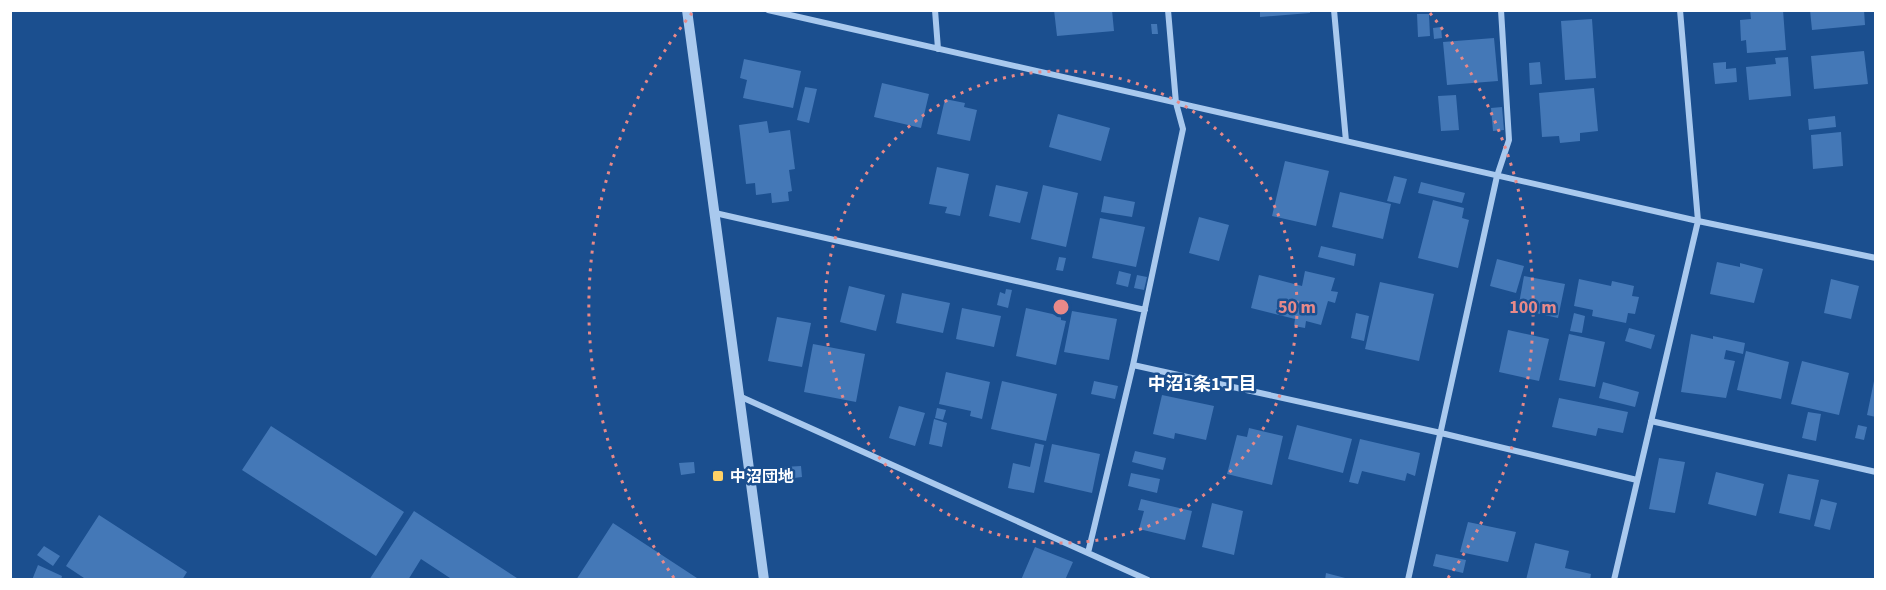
<svg xmlns="http://www.w3.org/2000/svg" width="1886" height="590" font-family="'Source Sans 3','Noto Sans JP',sans-serif">
  <style>
    .building { fill: #4478b7 }
    .lines { fill: none; stroke-linecap: round; stroke-linejoin: round }
    .minor { stroke: #a9c9ee; stroke-width: 6 }
    .tertiary { stroke: #a9c9ee; stroke-width: 10 }
    .ring { fill: none; stroke: #e88989; stroke-width: 3; stroke-dasharray: 3 6 }
    .poi-dot { fill: #ffd166; stroke: #1b4f8f; stroke-width: 2 }
    .labels { text-anchor: middle; stroke-width: 5; stroke-linejoin: round; paint-order: stroke }
    .poi-label { font-size: 16px; font-weight: bold; fill: #fff; stroke: #1b4f8f; text-anchor: start }
    .neighbourhood-label { font-size: 18px; font-weight: bold; fill: #fff; stroke: #1b4f8f }
    .centre { fill: #e88989; stroke: #1b4f8f; stroke-width: 3 }
    .ring-label { font-size: 18px; text-anchor: middle; font-weight: bold; fill: #e88989; stroke: #1b4f8f; stroke-width: 5; stroke-linejoin: round; paint-order: stroke }
  </style>
  <rect width="100%" height="100%" fill="#1b4f8f"/>
  <path class="building" d="M 1054,10 L 1112,10 L 1114,31 L 1057,36 Z
    M 1260,10 L 1310,10 L 1310,13 L 1260,17 Z
    M 1750,10 L 1783,10 L 1786,50 L 1747,53 L 1746,40 L 1741,41 L 1740,20 L 1751,19 Z
    M 1810,10 L 1864,10 L 1865,25 L 1812,30 Z
    M 1417,14 L 1429,14 L 1430,36 L 1418,37 Z
    M 1592,19 L 1596,78 L 1565,80 L 1561,21 Z
    M 1151,24 L 1157,24 L 1158,34 L 1152,34 Z
    M 1441,27 L 1442,38 L 1434,39 L 1433,28 Z
    M 1494,38 L 1498,81 L 1447,85 L 1443,42 Z
    M 1864,51 L 1868,84 L 1814,89 L 1811,56 Z
    M 1788,57 L 1791,96 L 1749,100 L 1746,67 L 1776,64 L 1775,58 Z
    M 744,59 L 801,71 L 793,108 L 743,98 L 747,80 L 740,78 Z
    M 1540,62 L 1542,84 L 1530,85 L 1529,63 Z
    M 1726,62 L 1726,69 L 1736,68 L 1737,82 L 1715,84 L 1713,63 Z
    M 882,83 L 929,94 L 921,128 L 874,117 Z
    M 805,87 L 817,89 L 809,123 L 797,120 Z
    M 1594,88 L 1598,131 L 1580,133 L 1580,141 L 1560,143 L 1559,136 L 1542,137 L 1539,93 Z
    M 1456,95 L 1459,130 L 1441,131 L 1438,96 Z
    M 945,99 L 965,103 L 964,107 L 977,110 L 970,141 L 937,134 Z
    M 1502,107 L 1504,130 L 1493,131 L 1491,108 Z
    M 1058,114 L 1110,128 L 1101,161 L 1049,147 Z
    M 1835,116 L 1836,127 L 1809,130 L 1808,119 Z
    M 767,121 L 769,133 L 790,130 L 795,169 L 789,170 L 792,191 L 788,192 L 789,201 L 772,203 L 771,193 L 756,195 L 755,183 L 746,184 L 739,125 Z
    M 1841,132 L 1843,166 L 1813,169 L 1811,135 Z
    M 1285,161 L 1329,171 L 1316,226 L 1272,216 Z
    M 937,167 L 969,174 L 960,216 L 945,213 L 947,207 L 929,204 Z
    M 1394,176 L 1407,179 L 1400,204 L 1387,201 Z
    M 1421,182 L 1465,193 L 1462,203 L 1418,193 Z
    M 996,185 L 1028,192 L 1020,223 L 989,216 Z
    M 1043,185 L 1078,193 L 1066,247 L 1031,239 Z
    M 1340,192 L 1391,204 L 1383,239 L 1332,227 Z
    M 1104,196 L 1135,202 L 1132,217 L 1101,212 Z
    M 1433,200 L 1464,208 L 1462,218 L 1469,220 L 1458,268 L 1418,258 Z
    M 1199,217 L 1229,225 L 1219,261 L 1189,253 Z
    M 1100,218 L 1145,227 L 1136,267 L 1092,258 Z
    M 1321,246 L 1356,254 L 1354,266 L 1318,257 Z
    M 1059,257 L 1066,258 L 1063,271 L 1056,270 Z
    M 1497,259 L 1524,266 L 1516,293 L 1490,286 Z
    M 1717,262 L 1740,267 L 1740,263 L 1763,269 L 1754,303 L 1710,294 Z
    M 1119,271 L 1131,274 L 1128,287 L 1116,284 Z
    M 1305,271 L 1335,278 L 1331,291 L 1338,292 L 1335,303 L 1328,301 L 1321,325 L 1306,321 L 1305,328 L 1294,326 L 1295,319 L 1251,308 L 1259,275 L 1302,286 Z
    M 1137,275 L 1147,277 L 1144,290 L 1134,288 Z
    M 1524,276 L 1565,284 L 1558,318 L 1518,309 Z
    M 1579,279 L 1611,286 L 1612,281 L 1634,286 L 1632,296 L 1639,297 L 1635,314 L 1628,313 L 1626,323 L 1592,316 L 1593,310 L 1574,306 Z
    M 1831,279 L 1859,286 L 1851,319 L 1824,313 Z
    M 1380,282 L 1434,294 L 1419,361 L 1365,349 Z
    M 849,286 L 885,295 L 876,331 L 840,322 Z
    M 1006,289 L 1012,290 L 1008,308 L 997,305 L 1000,292 L 1005,294 Z
    M 902,293 L 950,303 L 943,333 L 896,323 Z
    M 962,308 L 1001,316 L 994,347 L 956,339 Z
    M 1026,308 L 1061,316 L 1061,320 L 1066,321 L 1056,365 L 1016,356 Z
    M 1072,311 L 1117,319 L 1109,360 L 1064,352 Z
    M 1356,313 L 1369,316 L 1364,341 L 1351,338 Z
    M 1574,313 L 1585,316 L 1582,333 L 1570,331 Z
    M 777,317 L 811,323 L 802,367 L 768,361 Z
    M 1629,328 L 1655,335 L 1651,349 L 1625,341 Z
    M 1508,330 L 1549,339 L 1539,381 L 1499,372 Z
    M 1569,334 L 1605,342 L 1595,387 L 1559,380 Z
    M 1691,334 L 1713,339 L 1713,336 L 1745,343 L 1743,354 L 1726,350 L 1724,359 L 1735,361 L 1726,398 L 1681,392 Z
    M 813,344 L 865,354 L 856,402 L 804,392 Z
    M 1746,351 L 1789,362 L 1781,399 L 1737,390 Z
    M 1802,361 L 1849,373 L 1839,415 L 1791,404 Z
    M 946,372 L 990,382 L 982,419 L 970,416 L 971,411 L 939,404 Z
    M 1002,381 L 1057,394 L 1046,441 L 991,429 Z
    M 1094,381 L 1118,386 L 1115,399 L 1091,394 Z
    M 1874,381 L 1876,382 L 1876,417 L 1867,415 Z
    M 1603,382 L 1639,392 L 1635,407 L 1599,398 Z
    M 1162,395 L 1214,406 L 1206,440 L 1175,433 L 1174,439 L 1153,434 Z
    M 1559,398 L 1628,412 L 1623,433 L 1598,428 L 1596,436 L 1552,427 Z
    M 899,406 L 925,413 L 915,446 L 889,438 Z
    M 937,408 L 946,410 L 943,420 L 935,418 Z
    M 1808,412 L 1821,414 L 1816,441 L 1802,438 Z
    M 934,419 L 947,423 L 942,447 L 929,444 Z
    M 1297,425 L 1352,439 L 1343,473 L 1288,459 Z
    M 1858,425 L 1867,427 L 1864,440 L 1855,438 Z
    M 271,426 L 404,512 L 376,556 L 242,470 Z
    M 1249,428 L 1283,436 L 1272,485 L 1227,474 L 1237,435 L 1247,437 Z
    M 1360,439 L 1420,453 L 1415,476 L 1407,473 L 1405,481 L 1362,471 L 1358,484 L 1349,482 Z
    M 1035,443 L 1044,445 L 1034,493 L 1008,488 L 1013,463 L 1030,467 Z
    M 1052,444 L 1100,454 L 1092,493 L 1044,482 Z
    M 1135,451 L 1166,458 L 1163,470 L 1132,462 Z
    M 1659,458 L 1685,462 L 1675,513 L 1649,509 Z
    M 694,462 L 695,473 L 681,475 L 679,463 Z
    M 801,466 L 802,477 L 786,479 L 784,467 Z
    M 1716,472 L 1764,484 L 1756,516 L 1708,504 Z
    M 1131,473 L 1160,479 L 1157,493 L 1128,486 Z
    M 1788,474 L 1819,480 L 1810,520 L 1779,513 Z
    M 1141,499 L 1192,511 L 1185,540 L 1139,529 L 1144,511 L 1138,510 Z
    M 1821,499 L 1837,503 L 1830,530 L 1814,526 Z
    M 1212,503 L 1243,511 L 1234,555 L 1202,547 Z
    M 414,511 L 520,580 L 453,580 L 421,559 L 408,580 L 369,580 Z
    M 99,515 L 187,572 L 182,580 L 87,580 L 66,566 Z
    M 1468,522 L 1516,532 L 1508,562 L 1460,552 Z
    M 613,523 L 700,580 L 576,580 Z
    M 1535,543 L 1569,551 L 1565,568 L 1591,574 L 1590,580 L 1526,580 Z
    M 44,546 L 60,556 L 53,566 L 37,555 Z
    M 1035,547 L 1073,562 L 1065,580 L 1021,580 Z
    M 1436,554 L 1466,560 L 1463,573 L 1433,566 Z
    M 38,565 L 62,576 L 61,580 L 32,580 Z
    M 1326,573 L 1349,579 L 1349,580 L 1325,580 Z"/>
  <g class="lines">
    <path class="minor" d="M 768,10 L 1698,221 L 1876,258
      M 935,10 L 938,49
      M 1334,10 L 1346,141
      M 715,213 L 1145,310
      M 1133,365 L 1441,433 L 1637,480
      M 739,396 L 1148,580
      M 1651,421 L 1876,472
      M 1088,553 L 1133,365 L 1183,129 L 1176,103 L 1168,10
      M 1408,580 L 1497,176 L 1509,140 L 1501,10
      M 1614,580 L 1698,221 L 1680,10"/>
    <path class="tertiary" d="M 687,10 L 764,580"/>
  </g>
  <g class="ring">
    <circle cx="1061" cy="307" r="236"/>
    <path d="M674 578A472 472 0 0 1 692 13M1430 13A472 472 0 0 1 1448 578"/>
  </g>
  <rect class="poi-dot" x="712" y="470" width="12" height="12" rx="3"/>
  <g class="labels">
    <g class="poi-label">
      <text x="730" y="482">中沼団地</text>
    </g>
    <g class="neighbourhood-label">
      <text x="1202" y="390">中沼1条1丁目</text>
    </g>
  </g>
  <circle cx="1061" cy="307" r="9" class="centre"/>
  <g class="ring-label">
    <text x="1297" y="313">50 m</text>
    <text x="1533" y="313">100 m</text>
  </g>
  <rect width="1886" height="590" fill="none" stroke="#ffffff" stroke-width="24"/>
</svg>
